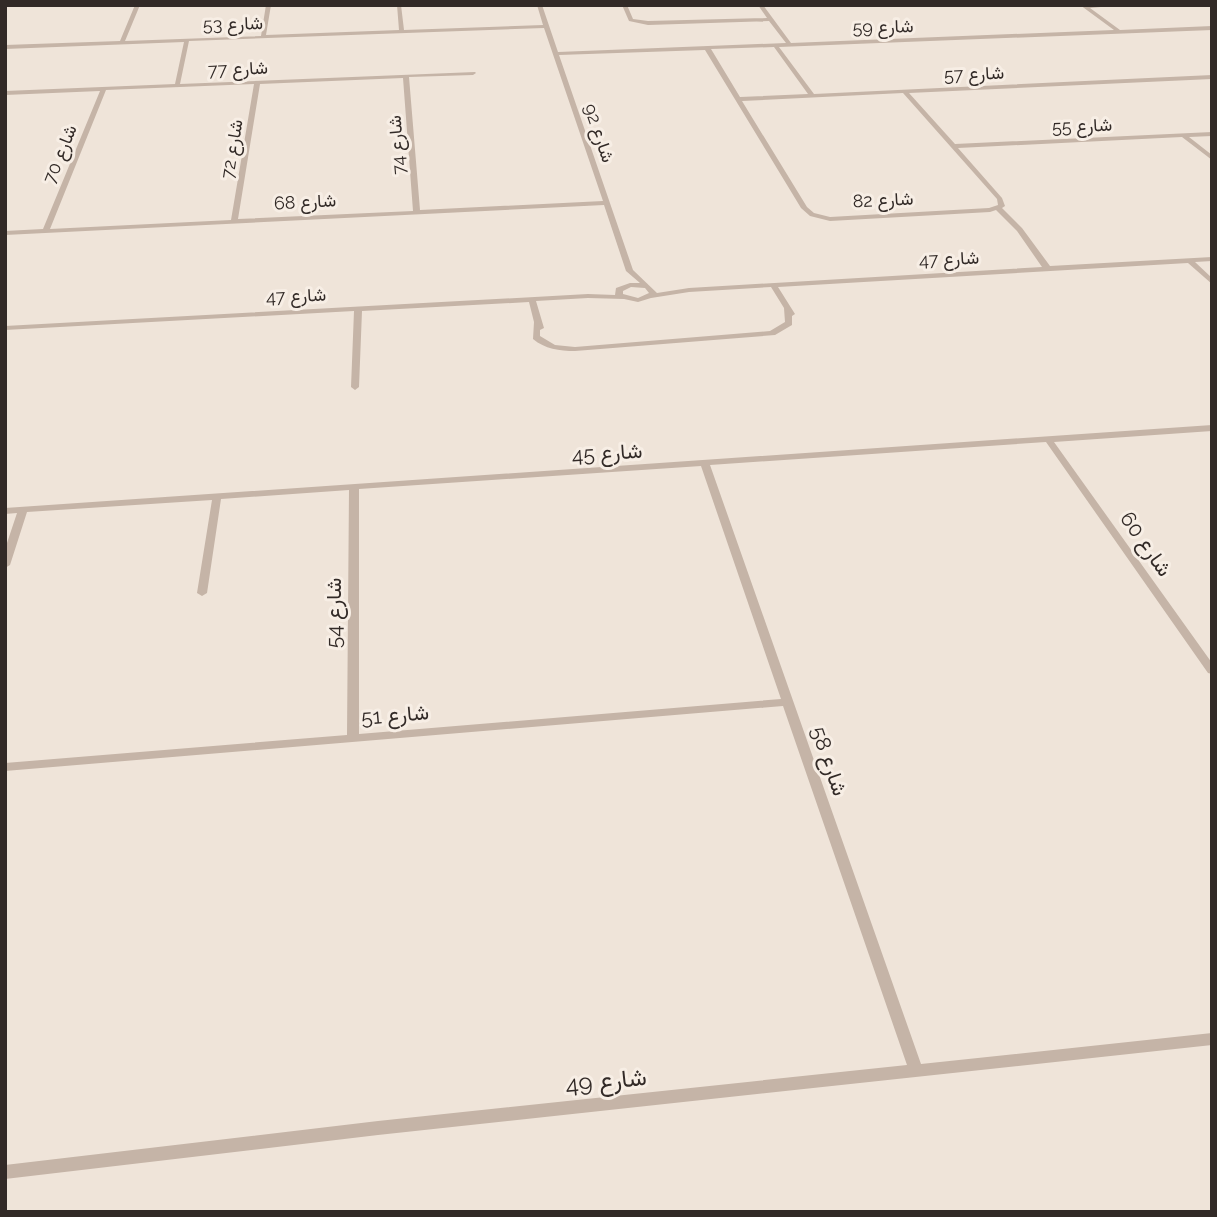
<svg xmlns="http://www.w3.org/2000/svg" width="1217" height="1217" font-family="Raleway,Vazirmatn,sans-serif">
  <style>
    .lines { fill: none; stroke-linecap: round; stroke-linejoin: round }
    .minor { fill: #c5b4a7; fill-rule: evenodd }
    .labels { text-anchor: middle; stroke-width: 6; stroke-linejoin: round; paint-order: stroke }
    .far-street-label { font-size: 18px; fill: #322a27; stroke: #f7eee5 }
    .street-label { font-size: 21px; fill: #322a27; stroke: #f7eee5 }
    .near-street-label { font-size: 24px; fill: #322a27; stroke: #f7eee5 }
  </style>
  <rect width="100%" height="100%" fill="#efe4d9"/>
  <g class="lines">
    <path class="minor" d="M 135,5 L 140,5 L 125,41 L 261,36 L 266,5 L 271,5 L 266,35 L 399,30 L 397,5 L 401,5 L 404,30 L 543,25 L 537,5 L 542,5 L 558,52 L 786,43 L 769,21 L 648,25 L 629,21 L 622,5 L 627,5 L 633,19 L 648,21 L 767,18 L 758,5 L 763,5 L 791,43 L 1114,30 L 1080,5 L 1122,5 L 1090,8 L 1120,30 L 1212,26 L 1212,30 L 779,47 L 814,94 L 1212,75 L 1212,79 L 909,93 L 955,144 L 1212,132 L 1212,136 L 1189,137 L 1212,155 L 1212,160 L 1182,137 L 958,148 L 1002,198 L 1005,206 L 1002,208 L 1022,228 L 1050,266 L 1212,257 L 1212,261 L 1195,262 L 1212,278 L 1212,284 L 1188,263 L 778,287 L 795,314 L 792,316 L 792,325 L 775,335 L 575,351 C 559,351 545,349 533,339 L 534,322 L 529,302 L 362,311 L 359,387 L 355,390 L 351,387 L 354,311 L 5,330 L 5,326 L 588,294 L 615,295 L 616,288 L 630,283 L 640,283 L 626,271 L 604,205 L 5,235 L 5,231 L 43,229 L 100,91 L 5,95 L 5,91 L 175,84 L 184,42 L 5,49 L 5,45 L 120,41 ZM 544,28 L 603,201 L 420,210 L 409,77 L 473,75 L 476,73 L 475,72 L 180,84 L 189,41 ZM 774,47 L 808,94 L 740,97 L 711,49 ZM 705,50 L 801,208 L 810,216 L 830,221 L 990,212 L 996,210 L 1017,231 L 1042,267 L 689,288 L 657,293 L 633,270 L 559,55 ZM 403,78 L 413,211 L 238,219 L 260,84 ZM 254,84 L 231,220 L 50,229 L 106,90 ZM 903,93 L 997,199 L 998,205 L 989,208 L 830,217 L 814,213 L 807,207 L 742,101 ZM 631,287 L 645,288 L 649,293 L 638,298 L 623,294 L 623,291 ZM 771,287 L 784,308 L 785,322 L 770,331 L 575,347 L 555,345 L 540,336 L 540,330 L 544,328 L 536,301 L 588,298 L 624,299 L 638,302 L 651,298 L 689,292 Z
      M 1212,425 L 1212,431 L 1054,442 L 1212,663 L 1212,674 L 1208,673 L 1046,442 L 710,465 L 921,1064 L 1212,1033 L 1212,1045 L 378,1135 L 5,1179 L 5,1165 L 378,1121 L 907,1065 L 783,706 L 5,771 L 5,763 L 347,735 L 349,490 L 221,499 L 207,593 L 202,596 L 197,593 L 212,500 L 27,512 L 10,565 L 5,568 L 5,549 L 17,513 L 5,514 L 5,508 ZM 701,466 L 781,699 L 359,734 L 359,489 Z"/>
  </g>
  <g class="labels">
    <g class="far-street-label">
      <text transform="translate(233 24) rotate(-2)" y="6">شارع 53</text>
      <text transform="translate(883 27) rotate(-2)" y="6">شارع 59</text>
      <text transform="translate(238 69) rotate(-3)" y="6">شارع 77</text>
      <text transform="translate(974 74) rotate(-3)" y="6">شارع 57</text>
      <text transform="translate(1082 126) rotate(-3)" y="6">شارع 55</text>
      <text transform="translate(599 133) rotate(71)" y="6">شارع 92</text>
      <text transform="translate(397 145) rotate(-95)" y="6">شارع 74</text>
      <text transform="translate(232 149) rotate(-81)" y="6">شارع 72</text>
      <text transform="translate(60 154) rotate(-68)" y="6">شارع 70</text>
      <text transform="translate(883 200) rotate(-3)" y="6">شارع 82</text>
      <text transform="translate(305 202) rotate(-3)" y="6">شارع 68</text>
      <text transform="translate(949 259) rotate(-3)" y="6">شارع 47</text>
      <text transform="translate(296 296) rotate(-3)" y="6">شارع 47</text>
    </g>
    <g class="street-label">
      <text transform="translate(607 453) rotate(-4)" y="7">شارع 45</text>
      <text transform="translate(1146 544) rotate(55)" y="7">شارع 60</text>
      <text transform="translate(334 613) rotate(-90)" y="7">شارع 54</text>
      <text transform="translate(395 715) rotate(-5)" y="7">شارع 51</text>
      <text transform="translate(829 761) rotate(71)" y="7">شارع 58</text>
    </g>
    <g class="near-street-label">
      <text transform="translate(606 1081) rotate(-6)" y="8">شارع 49</text>
    </g>
  </g>
  <rect width="1217" height="1217" fill="none" stroke="#322a27" stroke-width="14"/>
</svg>
